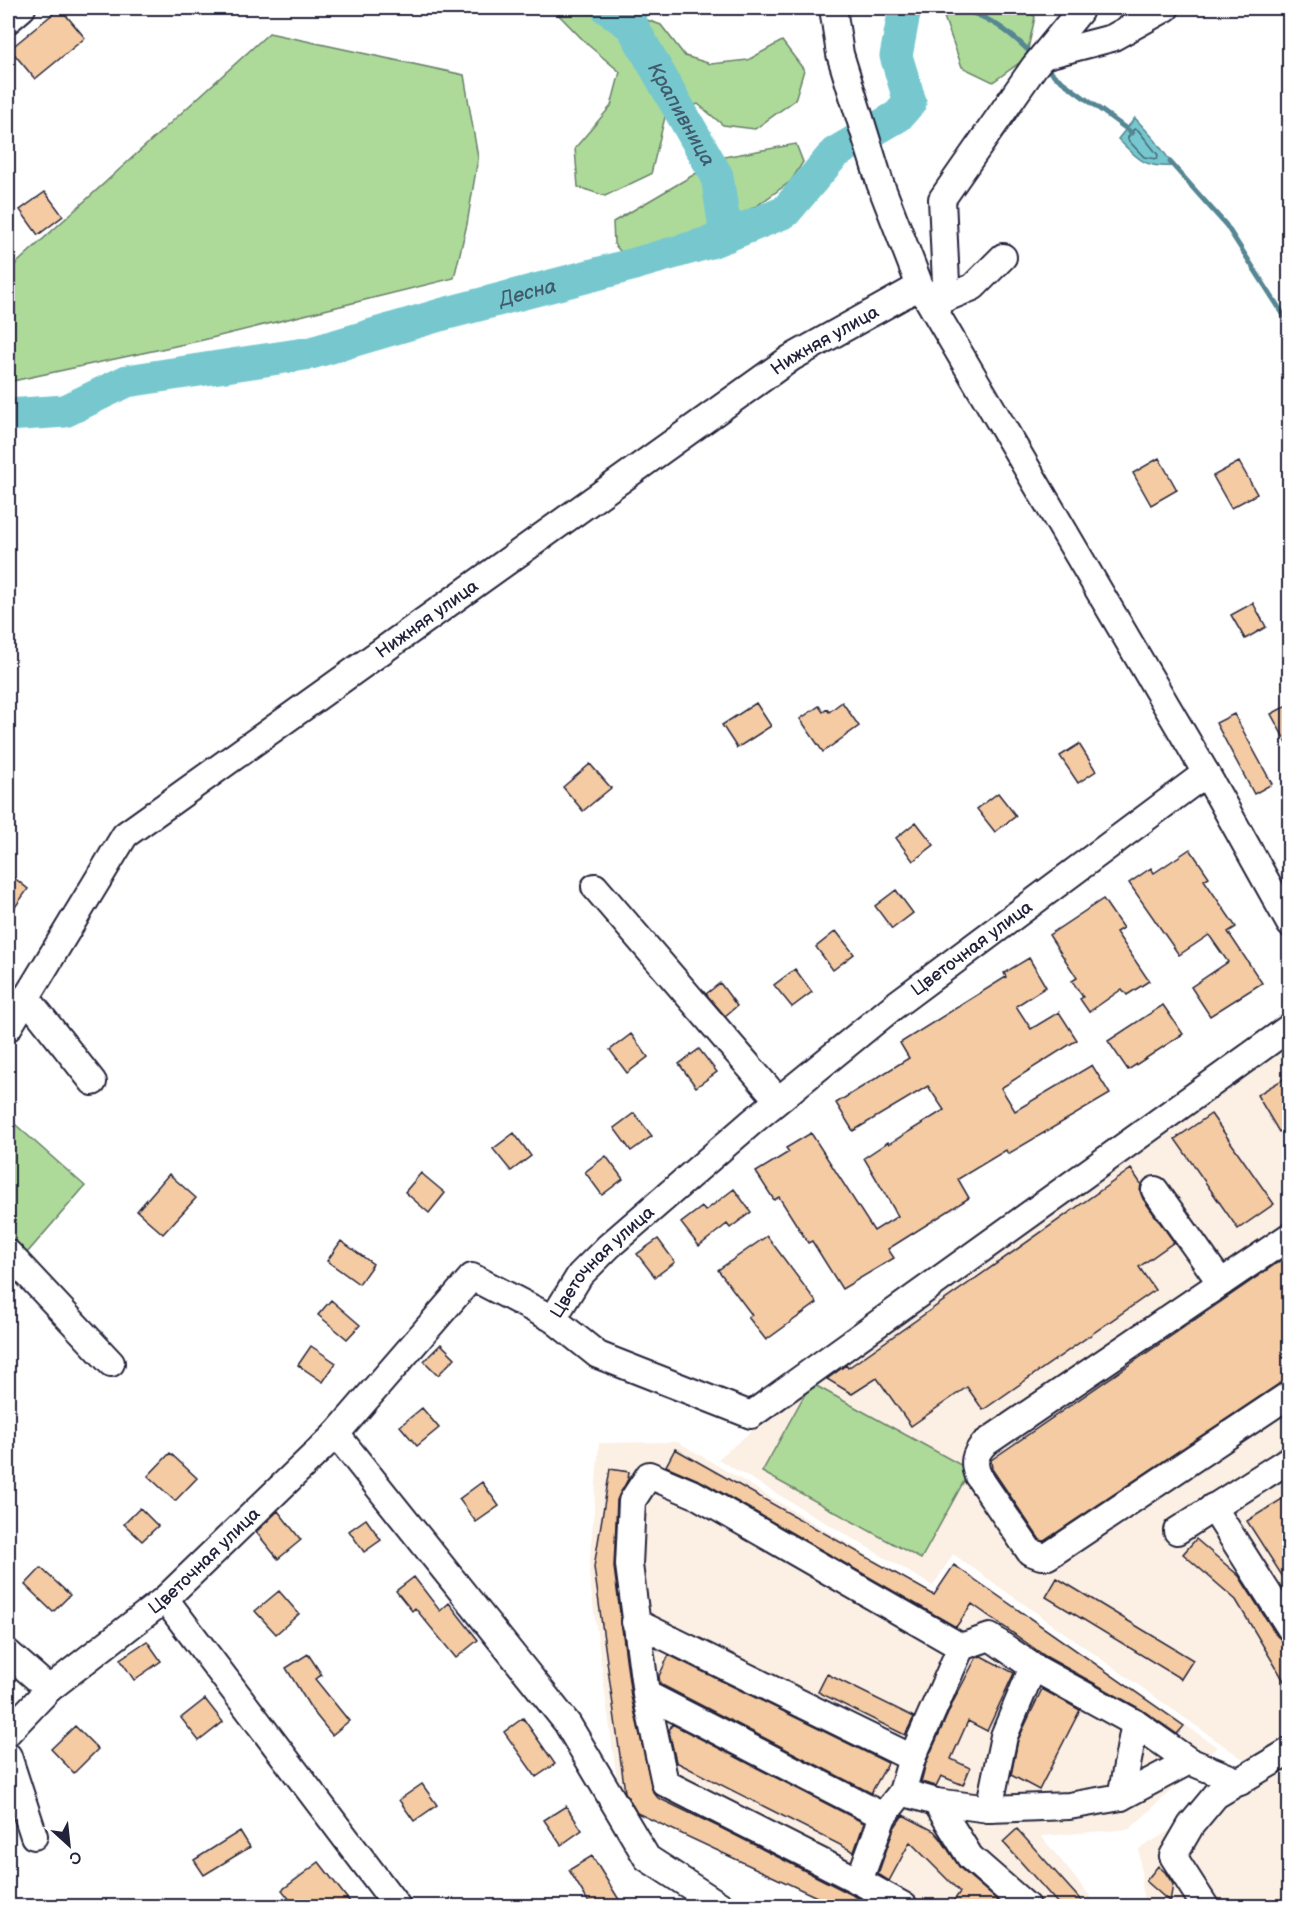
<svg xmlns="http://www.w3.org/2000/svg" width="1297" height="1914" font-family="'Balsamiq Sans',sans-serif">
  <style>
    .built { fill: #fcefe3 }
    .green { fill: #adda99; stroke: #687e6a; stroke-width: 1.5 }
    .water { fill: #77c8ce; stroke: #558693; stroke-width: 1.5 }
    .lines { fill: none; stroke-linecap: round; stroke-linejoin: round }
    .shore { stroke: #446476; stroke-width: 1.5 }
    .stream { stroke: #558693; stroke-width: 5 }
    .river { stroke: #77c8ce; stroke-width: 33 }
    .building { fill: #f4cba3; stroke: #22223b; stroke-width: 1.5 }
    .minor-casing { stroke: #22223b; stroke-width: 30 }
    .minor { stroke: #fff; stroke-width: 26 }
    .labels { text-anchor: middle; stroke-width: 4.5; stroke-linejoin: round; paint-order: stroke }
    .street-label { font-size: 18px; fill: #22223b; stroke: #fff }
    .water-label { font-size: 20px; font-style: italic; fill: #405c6e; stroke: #fff }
  </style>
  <rect width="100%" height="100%" fill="#fff"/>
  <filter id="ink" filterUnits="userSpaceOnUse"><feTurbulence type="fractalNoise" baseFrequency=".0167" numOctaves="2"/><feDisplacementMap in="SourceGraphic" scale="12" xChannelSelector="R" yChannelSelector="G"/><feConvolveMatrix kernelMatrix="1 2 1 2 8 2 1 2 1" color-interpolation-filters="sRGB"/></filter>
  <g filter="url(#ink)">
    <path class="built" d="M 1289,1045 L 1289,1739 L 1250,1764 L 953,1554 L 933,1586 L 718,1459 L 852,1348 Z
      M 678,1442 L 934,1595 L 954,1565 L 1217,1747 L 1130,1829 L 1041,1836 L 1098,1906 L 831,1906 L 619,1795 L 589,1574 L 599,1443 Z
      M 1289,1759 L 1289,1906 L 1144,1906 L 1139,1849 Z"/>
    <path class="green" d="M 552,8 L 624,8 L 633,15 L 661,25 L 685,56 L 711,64 L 748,60 L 782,41 L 804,70 L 795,100 L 755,129 L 723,125 L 698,104 L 665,117 L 651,174 L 605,196 L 578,187 L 575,148 L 611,106 L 620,72 L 587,44 Z
      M 948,8 L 1026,8 L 1035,17 L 1026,58 L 993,82 L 962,67 L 944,17 Z
      M 269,33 L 464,75 L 478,158 L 467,224 L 454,278 L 203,340 L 8,382 L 8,271 Z
      M 796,144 L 803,162 L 791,181 L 758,205 L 702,235 L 626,258 L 614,244 L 613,222 L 724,157 Z
      M 8,1118 L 85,1186 L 20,1261 L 8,1247 Z
      M 811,1383 L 970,1470 L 921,1559 L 762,1472 Z"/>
    <path class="water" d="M 603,8 L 642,8 L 646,15 L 632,26 C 618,24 607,23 603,8 Z
      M 1135,118 L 1155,140 L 1174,166 C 1144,168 1138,159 1118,139 Z"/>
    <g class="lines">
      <path class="shore" d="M 1134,129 L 1138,130 L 1158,155 L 1157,159 L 1144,157 L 1128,140 L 1128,137 Z"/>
      <path class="stream" d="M 954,8 C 987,14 1010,32 1033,55
        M 1044,66 L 1056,77 L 1132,133
        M 1170,162 L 1226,225 L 1290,325"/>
      <g class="river">
        <path id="s1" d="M 607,8 L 632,26 L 717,176 L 726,236"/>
        <path id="s2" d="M 8,415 L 65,411 L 127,381 L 311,353 L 440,315 L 631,265 L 711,242 L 785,212 L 835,153 L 898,116 L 910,102 L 896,56 L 905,8"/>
      </g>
    </g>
    <path class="building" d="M 60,8 L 85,38 L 35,79 L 10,49 Z
      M 45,192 L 63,216 L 38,235 L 20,210 Z
      M 1159,458 L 1177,490 L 1151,505 L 1133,473 Z
      M 1239,462 L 1257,494 L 1231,508 L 1213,476 Z
      M 1253,603 L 1266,627 L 1245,639 L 1231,615 Z
      M 842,702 L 859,726 L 823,752 L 800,719 L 819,706 L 823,712 L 827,709 L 829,712 Z
      M 756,703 L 771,726 L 737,748 L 722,725 Z
      M 1290,704 L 1290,749 L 1271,714 Z
      M 1234,714 L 1272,784 L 1254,794 L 1216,723 Z
      M 1079,744 L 1096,771 L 1078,783 L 1060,756 Z
      M 590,764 L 611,788 L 583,811 L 563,787 Z
      M 998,793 L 1016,816 L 995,832 L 977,809 Z
      M 916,822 L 934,845 L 913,861 L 896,838 Z
      M 1190,849 L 1209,877 L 1204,880 L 1236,927 L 1228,932 L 1262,983 L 1210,1016 L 1191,987 L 1228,962 L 1209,935 L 1179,955 L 1129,883 L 1151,868 L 1154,873 Z
      M 8,873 L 28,889 L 8,917 Z
      M 896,890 L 913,913 L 892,929 L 875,906 Z
      M 1103,899 L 1123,928 L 1116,932 L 1149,981 L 1127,995 L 1122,989 L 1089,1012 L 1080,999 L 1083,997 L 1072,981 L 1077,978 L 1049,935 Z
      M 836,931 L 854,954 L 833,970 L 816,947 Z
      M 1029,958 L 1046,987 L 1016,1006 L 1031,1029 L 1059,1012 L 1077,1040 L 1001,1088 L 1015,1111 L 1092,1065 L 1110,1094 L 1008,1154 L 1006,1150 L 958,1179 L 969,1198 L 888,1249 L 894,1258 L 842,1289 L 812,1241 L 808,1243 L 779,1197 L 774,1200 L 756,1172 L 789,1152 L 786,1148 L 811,1133 L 874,1231 L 898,1216 L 864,1158 L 888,1142 L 889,1144 L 944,1110 L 928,1086 L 853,1131 L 836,1103 L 909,1058 L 900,1043 L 1006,977 L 1004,973 Z
      M 795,969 L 812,992 L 792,1007 L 774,985 Z
      M 720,983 L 737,1006 L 725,1016 L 706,994 Z
      M 1163,1005 L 1183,1034 L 1128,1070 L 1108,1041 Z
      M 631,1034 L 648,1057 L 627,1073 L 610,1050 Z
      M 699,1049 L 717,1072 L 696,1087 L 679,1064 Z
      M 1290,1075 L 1290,1125 L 1279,1132 L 1257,1095 Z
      M 634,1113 L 652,1136 L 631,1151 L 614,1128 Z
      M 1211,1114 L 1274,1204 L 1238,1229 L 1175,1139 Z
      M 514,1133 L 531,1156 L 511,1171 L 493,1149 Z
      M 606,1156 L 623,1179 L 602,1195 L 585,1172 Z
      M 1131,1169 L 1141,1184 L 1140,1191 L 1143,1199 L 1174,1242 L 1139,1267 L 1155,1290 L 983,1410 L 967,1387 L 911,1426 L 877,1378 L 852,1394 L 827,1379 L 846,1365 L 848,1368 Z
      M 421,1173 L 445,1193 L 429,1213 L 405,1192 Z
      M 169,1174 L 196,1198 L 163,1234 L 137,1211 Z
      M 734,1189 L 751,1212 L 730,1228 L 727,1224 L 699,1246 L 681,1223 L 702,1207 L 705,1211 Z
      M 767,1236 L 817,1303 L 766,1340 L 748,1317 L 752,1315 L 718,1270 Z
      M 658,1239 L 675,1262 L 655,1277 L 637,1254 Z
      M 341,1241 L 373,1264 L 359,1284 L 327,1261 Z
      M 1290,1254 L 1290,1378 L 1282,1382 L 1044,1541 L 1040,1540 L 992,1469 L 991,1460 Z
      M 331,1300 L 360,1325 L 347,1339 L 318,1315 Z
      M 441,1344 L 455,1358 L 438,1375 L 424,1361 Z
      M 311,1346 L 336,1363 L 323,1382 L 298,1365 Z
      M 422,1408 L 439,1428 L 417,1446 L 400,1426 Z
      M 675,1449 L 934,1595 L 954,1565 L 1184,1726 L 1177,1734 L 1142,1710 L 1045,1656 L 972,1604 L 956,1627 L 703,1482 L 666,1466 Z
      M 170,1453 L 197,1478 L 175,1501 L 148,1476 Z
      M 610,1469 L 629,1472 L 628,1479 L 617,1500 L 614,1567 L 631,1696 L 653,1792 L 658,1798 L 721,1828 L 874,1906 L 836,1906 L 637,1813 L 625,1792 L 594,1567 Z
      M 482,1482 L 499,1506 L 476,1522 L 459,1499 Z
      M 1290,1494 L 1290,1588 L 1247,1521 Z
      M 140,1508 L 158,1526 L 142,1541 L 124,1524 Z
      M 278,1511 L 301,1540 L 278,1559 L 256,1532 Z
      M 366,1519 L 381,1540 L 364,1552 L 349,1531 Z
      M 1196,1539 L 1239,1576 L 1277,1636 L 1283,1641 L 1290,1643 L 1290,1691 L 1236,1600 L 1183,1554 Z
      M 41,1568 L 70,1595 L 53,1612 L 25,1585 Z
      M 414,1577 L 440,1611 L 449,1603 L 478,1640 L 456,1658 L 415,1608 L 412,1611 L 396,1591 Z
      M 1057,1578 L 1193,1660 L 1181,1679 L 1046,1597 Z
      M 279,1591 L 299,1614 L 276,1634 L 255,1611 Z
      M 147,1641 L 161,1661 L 134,1680 L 120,1659 Z
      M 308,1654 L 322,1675 L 315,1679 L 349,1721 L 332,1735 L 312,1710 L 286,1668 Z
      M 669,1655 L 888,1763 L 871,1793 L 660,1684 L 659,1676 Z
      M 981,1656 L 1014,1673 L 987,1731 L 968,1721 L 951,1759 L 970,1768 L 963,1785 L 941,1776 L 936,1786 L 921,1782 L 926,1763 L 954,1700 L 976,1658 Z
      M 827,1674 L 914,1717 L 905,1735 L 818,1692 Z
      M 1042,1689 L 1080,1710 L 1039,1790 L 1011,1775 L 1018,1740 Z
      M 205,1699 L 223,1722 L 199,1741 L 181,1718 Z
      M 523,1718 L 555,1764 L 536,1777 L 504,1732 Z
      M 672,1724 L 864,1823 L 854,1852 L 676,1762 L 669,1731 Z
      M 75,1726 L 98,1749 L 74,1773 L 51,1749 Z
      M 422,1784 L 437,1805 L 414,1821 L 399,1800 Z
      M 566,1806 L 582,1830 L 561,1845 L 544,1820 Z
      M 903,1815 L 934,1831 L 941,1839 L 960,1868 L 1004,1906 L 950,1906 L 960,1892 L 910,1842 L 889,1881 L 878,1874 L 894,1828 Z
      M 1017,1829 L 1086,1906 L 1060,1906 L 1003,1842 Z
      M 240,1831 L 250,1847 L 204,1875 L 194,1860 Z
      M 592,1856 L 623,1906 L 591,1906 L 569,1870 Z
      M 319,1862 L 353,1906 L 295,1906 L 282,1890 Z
      M 1158,1866 L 1165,1872 L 1173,1884 L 1170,1902 L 1146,1881 Z"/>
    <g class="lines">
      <g class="minor-casing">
        <g id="minor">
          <path d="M 833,8 L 840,54 L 880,183 L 920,286 L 1206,773 L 1290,924"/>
          <path d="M 8,20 L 22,8"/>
          <path d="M 1043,56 L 1112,38 L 1166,8"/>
          <path d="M 944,299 L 973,287 L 1003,257"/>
          <path d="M 934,309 L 944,299 L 946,283 L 942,199 L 1034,67 L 1079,12"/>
          <path d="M 595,887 L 778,1100"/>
          <path d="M 26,997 L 93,1082"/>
          <path id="s3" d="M 8,1028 L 125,835 L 791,358 L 920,286"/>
          <path d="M 1155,1190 L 1221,1283"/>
          <path d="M 1290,1236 L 984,1444 C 974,1455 973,1463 978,1476 L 1030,1552 L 1041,1556 L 1048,1556 L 1290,1394"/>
          <path d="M 8,1253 L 111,1363"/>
          <path d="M 553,1319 L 598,1355 L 751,1415 L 1290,1027"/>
          <path d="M 336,1434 L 567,1723 L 647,1858 L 721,1906"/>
          <path d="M 1213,1507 L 1290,1628"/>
          <path d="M 1177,1531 L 1290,1459"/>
          <path d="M 165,1599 L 397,1906"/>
          <path d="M 635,1622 L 912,1758"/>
          <path id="s4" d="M 8,1653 L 49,1689 L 165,1599 L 336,1434 L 472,1277 L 553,1319 L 580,1275 L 609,1246 L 753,1121 L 894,1006 L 1206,773"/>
          <path d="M 646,1694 L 883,1816"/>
          <path d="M 8,1732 L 49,1689"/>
          <path d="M 8,1756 L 34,1836"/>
          <path d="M 902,1792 L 936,1802 L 989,1809 L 1069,1806 L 1121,1797 L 1189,1761"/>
          <path d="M 1121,1797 L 1135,1723"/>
          <path d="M 936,1802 L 970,1857 L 1026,1906"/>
          <path d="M 989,1809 L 1004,1736 L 1033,1667"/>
          <path d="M 859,1881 L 883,1816 L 902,1792 L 912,1758 L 961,1647"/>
          <path d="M 904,1906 L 859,1881 L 665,1783 L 646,1694 L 629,1565 L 632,1501 L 649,1475 L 696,1495 L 961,1647 L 990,1637 L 1033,1667 L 1135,1723 L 1189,1761 L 1240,1782"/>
          <path d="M 1205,1906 L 1173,1856 L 1191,1825 L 1216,1795 L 1290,1751"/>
        </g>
      </g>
      <use href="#minor" class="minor"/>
    </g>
  </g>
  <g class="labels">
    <g class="street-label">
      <text dy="6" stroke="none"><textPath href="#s3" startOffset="1083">Нижняя улица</textPath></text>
      <text dy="6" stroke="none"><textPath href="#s3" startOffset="597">Нижняя улица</textPath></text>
      <text dy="6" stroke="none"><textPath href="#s4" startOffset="1300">Цветочная улица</textPath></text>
      <text dy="6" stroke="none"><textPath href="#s4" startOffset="814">Цветочная улица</textPath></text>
      <text dy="6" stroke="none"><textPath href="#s4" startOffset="256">Цветочная улица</textPath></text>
    </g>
    <g class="water-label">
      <text dy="7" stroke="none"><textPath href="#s1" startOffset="132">Крапивница</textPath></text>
      <text dy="7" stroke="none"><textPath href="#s2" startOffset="537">Десна</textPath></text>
    </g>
  </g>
  <rect width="1297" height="1914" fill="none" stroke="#fff" stroke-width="30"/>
  <rect x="15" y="15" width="1267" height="1884" fill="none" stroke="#22223b" stroke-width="2" filter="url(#ink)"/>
  <g transform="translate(69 1845) rotate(153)" stroke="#ffffff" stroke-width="4.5" paint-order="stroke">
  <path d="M0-4.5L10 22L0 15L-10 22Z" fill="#22223b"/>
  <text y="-9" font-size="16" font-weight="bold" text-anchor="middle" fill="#22223b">С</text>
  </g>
</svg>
